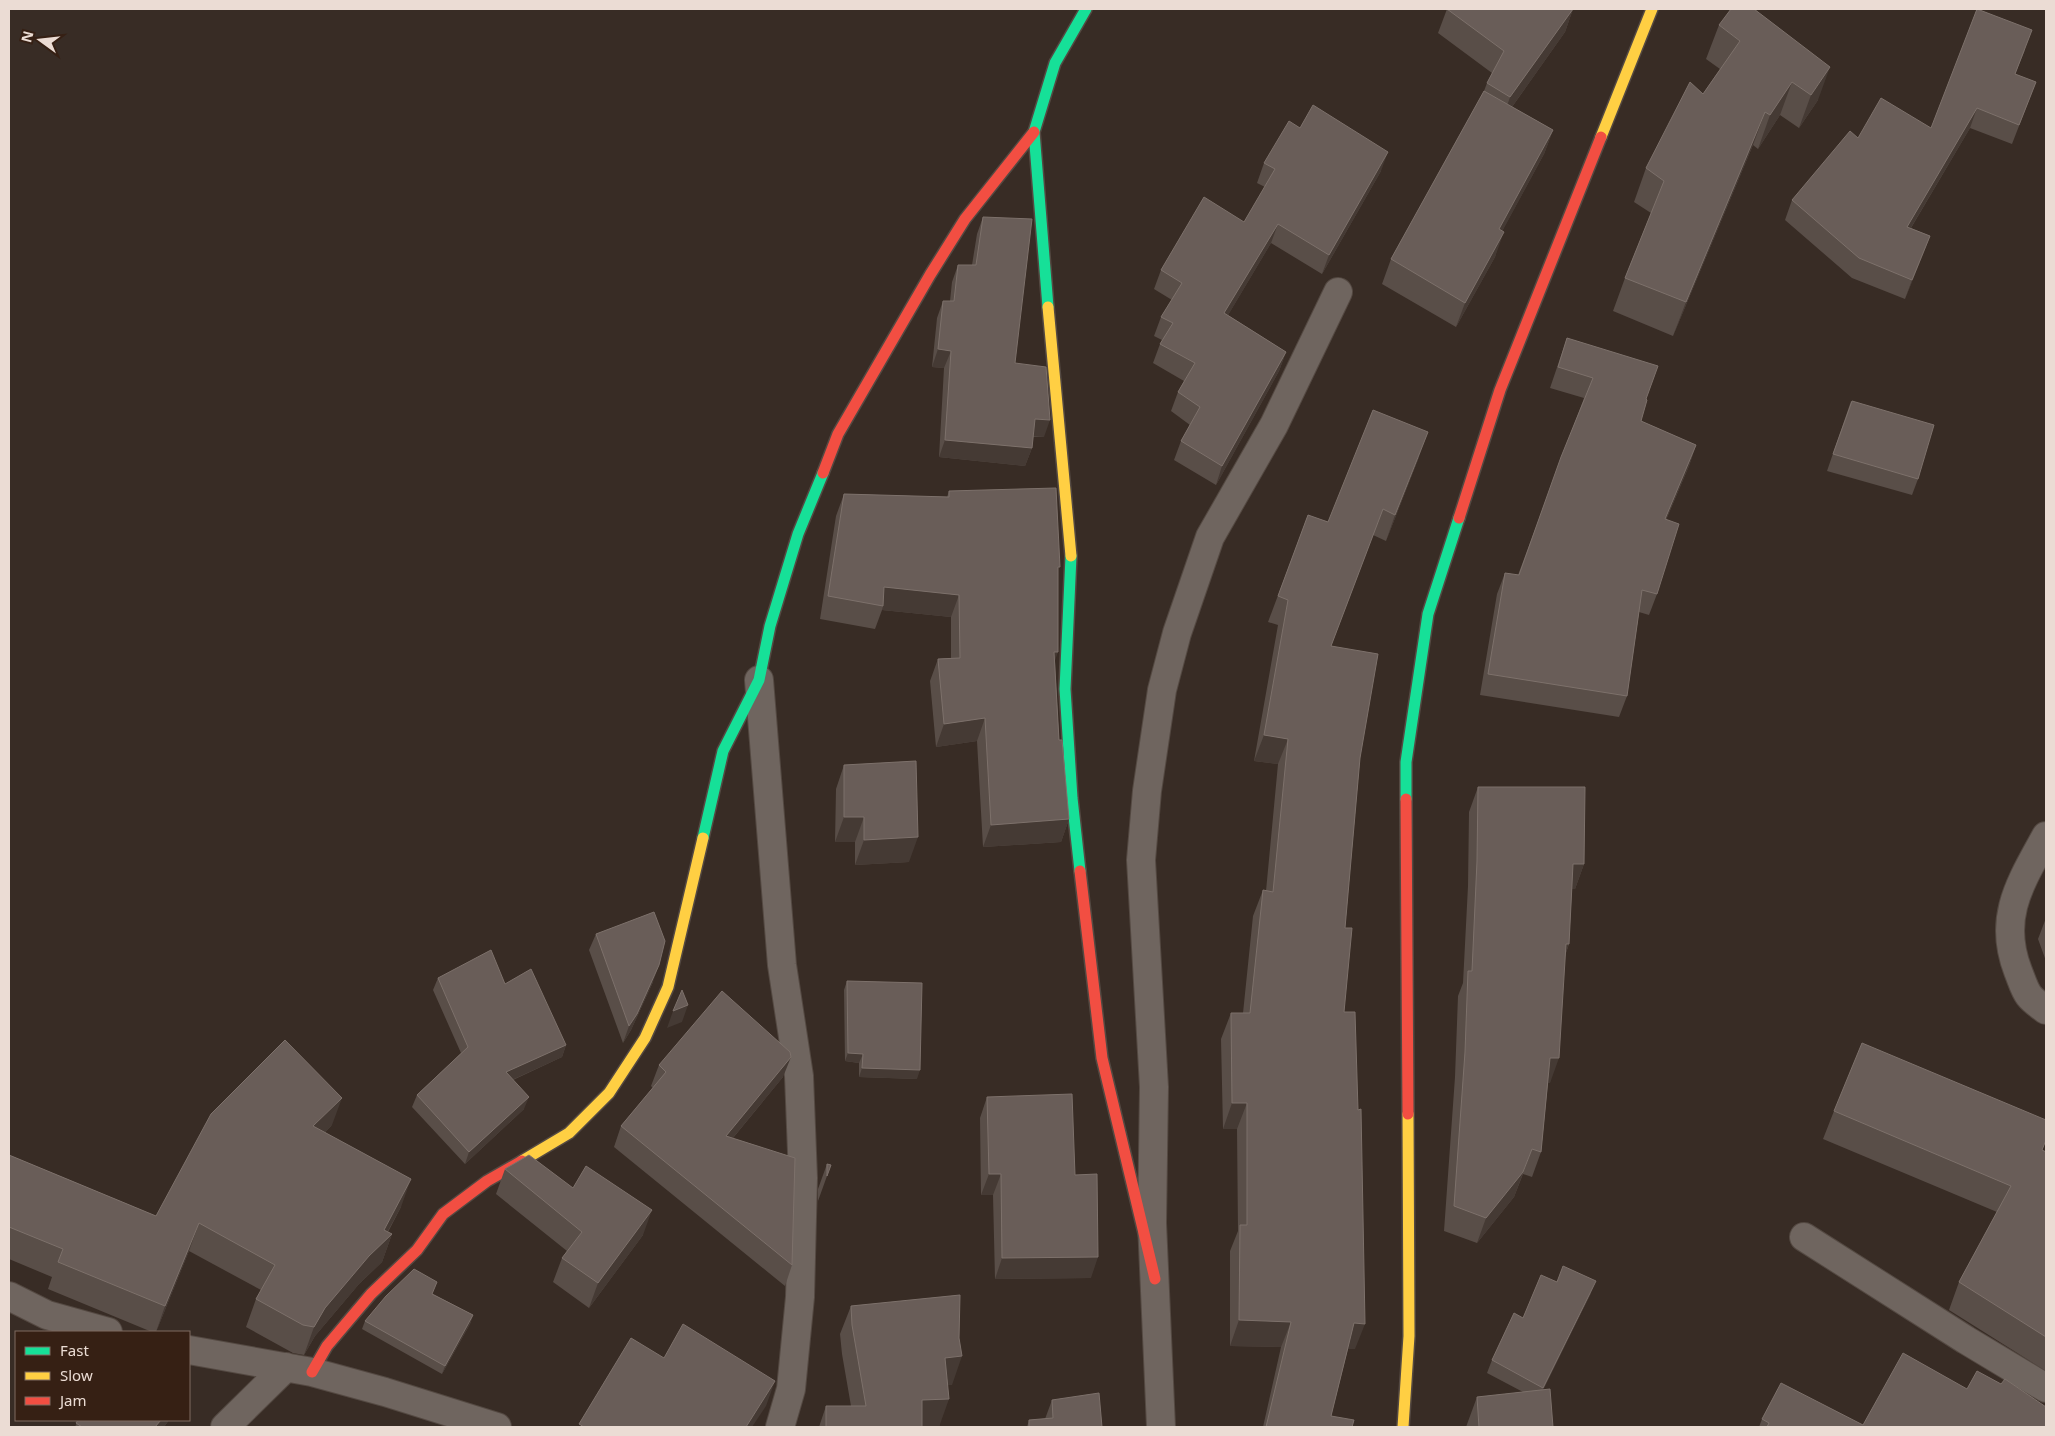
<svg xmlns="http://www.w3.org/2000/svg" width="2055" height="1436" font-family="'Noto Sans',sans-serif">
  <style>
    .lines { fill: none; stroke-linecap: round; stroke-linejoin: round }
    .street-casing { stroke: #544942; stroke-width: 30 }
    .fast-casing { stroke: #544942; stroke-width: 14 }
    .slow-casing { stroke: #544942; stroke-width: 14 }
    .jam-casing { stroke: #544942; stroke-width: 14 }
    .street { stroke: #6f655f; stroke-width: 28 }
    .fast { stroke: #16e098; stroke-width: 11 }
    .slow { stroke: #ffcf43; stroke-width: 11 }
    .jam { stroke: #f24e42; stroke-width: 11 }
    .wall { fill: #594e48 }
    .shaded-wall { fill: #453a34 }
    .building { fill: #695d58; stroke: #7d716b }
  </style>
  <rect width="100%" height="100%" fill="#382c25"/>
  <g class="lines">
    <g class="street-casing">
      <path id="street" d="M 759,680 L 782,965 L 799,1076 L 803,1178 L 800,1297 L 791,1389 L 780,1427
        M 2046,836 C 2021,882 1997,917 2018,971 C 2027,994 2025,995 2046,1010
        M 1804,1237 L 1966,1340 L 2046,1388
        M 9,1296 L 47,1315 L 108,1332
        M 189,1350 L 312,1372 L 385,1392 L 497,1427
        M 225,1427 L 286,1367
        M 1161,1427 L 1152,1223 L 1154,1087 L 1141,860 L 1147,791 L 1162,690 L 1177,633 L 1210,537 L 1274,425 L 1338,292"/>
    </g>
    <g class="fast-casing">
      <path id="fast" d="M 1048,307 L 1034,132 L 1055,63 L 1086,9
        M 1071,556 L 1065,689 L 1072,798 L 1080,871
        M 1406,799 L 1406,762 L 1428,614 L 1459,518
        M 703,838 L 723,751 L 759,680 L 770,626 L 798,534 L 823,473"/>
    </g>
    <g class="slow-casing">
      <path id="slow" d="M 1601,137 L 1652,9
        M 1048,307 L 1071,556
        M 522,1161 L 569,1133 L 609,1093 L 645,1038 L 668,987 L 703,838
        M 1403,1427 L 1409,1336 L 1408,1114"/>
    </g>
    <g class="jam-casing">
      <path id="jam" d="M 823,473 L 838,434 L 930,275 L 965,219 L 1034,132
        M 1459,518 L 1500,390 L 1601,137
        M 1406,799 L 1408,1114
        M 1080,871 L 1102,1058 L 1155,1279
        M 312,1372 L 327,1346 L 371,1294 L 417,1250 L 443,1214 L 487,1181 L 522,1161"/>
    </g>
    <use href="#street" class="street"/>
    <use href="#fast" class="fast"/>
    <use href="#slow" class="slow"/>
    <use href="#jam" class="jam"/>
  </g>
  <path class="wall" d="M 1447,9 L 1573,9 L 1565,32 L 1512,107 L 1553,130 L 1544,154 L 1502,231 L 1495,257 L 1456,327 L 1382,284 L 1391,259 L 1484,91 L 1487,83 L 1492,73 L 1438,33 Z
    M 1719,25 L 1818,100 L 1799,128 L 1780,115 L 1758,149 L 1753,145 L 1673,336 L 1613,311 L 1625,278 L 1651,213 L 1634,202 L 1646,168 L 1703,94 L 1720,69 L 1706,59 Z
    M 2025,50 L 2015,74 L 2036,82 L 2012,144 L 1970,128 L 1911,228 L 1930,236 L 1905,299 L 1852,278 L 1785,220 L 1792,200 L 1858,138 L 1931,128 Z
    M 1264,163 L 1381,171 L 1322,274 L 1271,243 L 1228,315 L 1286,352 L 1279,371 L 1216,485 L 1174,460 L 1181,441 L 1190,425 L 1171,411 L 1178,392 L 1184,381 L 1153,363 L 1160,344 L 1162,340 L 1154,336 L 1161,317 L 1172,300 L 1154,289 L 1161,270 L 1244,222 L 1265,187 L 1257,183 Z
    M 983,217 L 1015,363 L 1044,437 L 1033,437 L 1032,448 L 1025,466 L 939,457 L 944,368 L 932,367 L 937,318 L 943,301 L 950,301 L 952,282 L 958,265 L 972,265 L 977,234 Z
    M 1567,338 L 1646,399 L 1641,421 L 1696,445 L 1689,466 L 1666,520 L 1657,594 L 1649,615 L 1639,612 L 1627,696 L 1619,717 L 1480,695 L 1497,594 L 1505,573 L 1518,575 L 1584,398 L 1550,388 Z
    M 1851,401 L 1918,479 L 1912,495 L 1827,471 Z
    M 1419,457 L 1386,541 L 1373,535 L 1331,646 L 1360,758 L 1345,928 L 1344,1012 L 1355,1349 L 1348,1349 L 1331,1416 L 1352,1427 L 1263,1427 L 1281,1347 L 1230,1346 L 1230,1251 L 1238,1231 L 1237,1129 L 1223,1129 L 1221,1039 L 1231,1013 L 1243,1013 L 1253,916 L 1263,890 L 1266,891 L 1278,764 L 1254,761 L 1278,625 L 1268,622 L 1308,515 L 1328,522 Z
    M 949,491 L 1058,571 L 1055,662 L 1059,740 L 1069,819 L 1061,842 L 983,847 L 977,741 L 936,747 L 930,681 L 938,659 L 951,658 L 951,617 L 882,610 L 875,629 L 820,619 L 836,516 L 844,494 L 947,497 Z
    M 844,765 L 909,862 L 855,865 L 855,842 L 835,842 L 836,789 Z
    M 1478,787 L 1584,864 L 1575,889 L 1572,889 L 1569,944 L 1565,956 L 1550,1083 L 1548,1083 L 1541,1152 L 1532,1177 L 1523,1174 L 1514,1197 L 1477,1243 L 1444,1231 L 1455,1077 L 1458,996 L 1463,983 L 1468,886 L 1469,812 Z
    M 2046,918 L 2046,961 L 2038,939 Z
    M 596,934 L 653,982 L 631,1030 L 623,1043 L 589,950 Z
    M 438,978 L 505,984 L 566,1045 L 562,1057 L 513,1080 L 524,1109 L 465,1164 L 412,1107 L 417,1095 L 461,1053 L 433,990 Z
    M 847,981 L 917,1079 L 859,1077 L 859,1063 L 845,1061 L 844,990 Z
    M 659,1065 L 783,1077 L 733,1138 L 792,1265 L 785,1286 L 614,1147 L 621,1126 L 653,1088 L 651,1086 Z
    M 987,1097 L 1075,1175 L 1091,1278 L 995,1279 L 993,1195 L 981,1195 L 980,1118 Z
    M 1834,1111 L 2043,1150 L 2046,1152 L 2046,1371 L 1949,1310 L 1959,1282 L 1997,1212 L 1823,1139 Z
    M 332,1125 L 325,1132 L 401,1207 L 388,1232 L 392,1234 L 382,1262 L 359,1284 L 315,1336 L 304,1355 L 293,1353 L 246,1327 L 256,1299 L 261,1290 L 189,1251 L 156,1332 L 152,1332 L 48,1289 L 52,1277 L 9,1259 L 9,1155 L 156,1216 Z
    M 827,1164 L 827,1176 L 818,1201 L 818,1189 Z
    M 505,1169 L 573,1188 L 643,1235 L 589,1308 L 553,1282 L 562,1258 L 567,1251 L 496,1194 Z
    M 1557,1282 L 1591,1293 L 1543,1390 L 1553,1427 L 1466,1427 L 1477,1397 L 1523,1392 L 1487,1373 L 1492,1360 L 1523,1318 Z
    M 433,1294 L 473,1315 L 470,1324 L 442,1374 L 362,1329 L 365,1321 Z
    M 851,1306 L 952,1385 L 948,1385 L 939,1427 L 819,1427 L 826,1406 L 851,1406 L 842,1354 L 840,1334 Z
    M 2001,1384 L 2046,1427 L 1759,1427 L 1762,1419 L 1863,1425 L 1967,1389 Z
    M 1052,1400 L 1102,1427 L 1027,1427 L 1029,1420 L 1045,1419 Z
    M 78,1420 L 169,1420 L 164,1427 L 75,1427 Z"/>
  <path class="shaded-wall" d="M 1573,9 L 1565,32 L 1502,121 L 1510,97 Z
    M 1830,67 L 1818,100 L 1799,128 L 1811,95 Z
    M 1792,82 L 1780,115 L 1758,149 L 1770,115 Z
    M 1977,108 L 1970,128 L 1900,246 L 1907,227 Z
    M 1765,112 L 1753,145 L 1673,336 L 1686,302 Z
    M 1553,130 L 1544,154 L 1490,254 L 1499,229 Z
    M 1388,152 L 1381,171 L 1322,274 L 1329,255 Z
    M 1278,224 L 1271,243 L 1218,332 L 1224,313 Z
    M 1504,232 L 1495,257 L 1456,327 L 1465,303 Z
    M 1930,236 L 1923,255 L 1905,299 L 1912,280 Z
    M 938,349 L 951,351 L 944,368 L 932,367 Z
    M 1286,352 L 1279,371 L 1216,485 L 1222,466 Z
    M 1035,419 L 1050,420 L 1044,437 L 1029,436 Z
    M 1428,432 L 1419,457 L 1386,541 L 1395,515 Z
    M 945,440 L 1032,448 L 1025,466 L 939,457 Z
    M 1696,445 L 1689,466 L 1657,540 L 1665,519 Z
    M 884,587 L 959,595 L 951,617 L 882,610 L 883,606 Z
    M 1054,652 L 1058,652 L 1050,674 Z
    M 985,718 L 977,741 L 936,747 L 944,724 Z
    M 1264,735 L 1288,739 L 1278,764 L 1254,761 Z
    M 844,817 L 864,817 L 855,842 L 835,842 Z
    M 1069,819 L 1061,842 L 983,847 L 991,825 Z
    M 918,837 L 909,862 L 855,865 L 864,840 Z
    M 1573,864 L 1584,864 L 1575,889 L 1563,889 Z
    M 1566,944 L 1569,944 L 1560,969 Z
    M 659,965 L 653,982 L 631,1030 L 623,1043 L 629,1026 Z
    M 688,1005 L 682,1022 L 667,1028 L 673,1011 Z
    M 566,1045 L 562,1057 L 501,1085 L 506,1072 Z
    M 848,1053 L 863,1054 L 859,1063 L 845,1061 Z
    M 791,1057 L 783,1077 L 718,1156 L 726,1136 Z
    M 1550,1058 L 1559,1058 L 1550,1083 L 1541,1083 Z
    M 862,1068 L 920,1070 L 917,1079 L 859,1077 Z
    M 529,1097 L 524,1109 L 465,1164 L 469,1152 Z
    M 342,1098 L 332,1125 L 303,1154 L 313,1126 Z
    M 1232,1103 L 1247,1103 L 1237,1129 L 1223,1129 Z
    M 1532,1149 L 1514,1197 L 1477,1243 L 1486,1218 Z
    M 989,1174 L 1001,1174 L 993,1195 L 981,1195 Z
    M 411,1179 L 401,1207 L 380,1245 L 392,1234 L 382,1262 L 359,1284 L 315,1336 L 304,1355 L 314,1327 L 325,1308 L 384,1230 Z
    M 652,1210 L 643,1235 L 589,1308 L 598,1283 Z
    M 199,1223 L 189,1251 L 156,1332 L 165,1306 Z
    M 1098,1257 L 1091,1278 L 995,1279 L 1002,1258 Z
    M 1596,1281 L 1591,1293 L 1538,1400 L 1543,1388 Z
    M 473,1315 L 470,1324 L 442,1374 L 445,1366 Z
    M 1239,1320 L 1291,1322 L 1281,1347 L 1230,1346 Z
    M 1354,1323 L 1365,1324 L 1355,1349 L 1345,1349 Z
    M 962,1356 L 952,1385 L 935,1386 L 945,1358 Z
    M 775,1381 L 766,1406 L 752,1427 L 746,1427 Z
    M 949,1399 L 939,1427 L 912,1427 L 922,1400 Z
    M 161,1420 L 169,1420 L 164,1427 L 155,1427 Z"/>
  <path class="building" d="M 1447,9 L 1573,9 L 1510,97 L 1487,83 L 1504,51 Z
    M 1731,9 L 1754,9 L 1830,67 L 1811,95 L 1792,82 L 1770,115 L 1765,112 L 1686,302 L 1625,278 L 1664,181 L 1646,168 L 1690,82 L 1703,94 L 1740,41 L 1719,25 Z
    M 1977,9 L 2032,30 L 2015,74 L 2036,82 L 2019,125 L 1977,108 L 1907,227 L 1930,236 L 1912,280 L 1859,258 L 1792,200 L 1850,131 L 1858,138 L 1881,98 L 1931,128 Z
    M 1484,91 L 1553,130 L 1499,229 L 1504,232 L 1465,303 L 1391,259 Z
    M 1313,105 L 1388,152 L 1329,255 L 1278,224 L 1224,313 L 1286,352 L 1222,466 L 1181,441 L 1200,407 L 1178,392 L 1195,363 L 1160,344 L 1173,323 L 1161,317 L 1182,283 L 1161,270 L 1204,197 L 1244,222 L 1275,169 L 1264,163 L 1289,121 L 1300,128 Z
    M 983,217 L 1032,219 L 1015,363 L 1046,367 L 1050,420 L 1035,419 L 1032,448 L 945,440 L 951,351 L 938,349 L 943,301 L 954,301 L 958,265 L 976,265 Z
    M 1567,338 L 1658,366 L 1646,399 L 1647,400 L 1641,421 L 1696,445 L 1665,519 L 1679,524 L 1657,594 L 1642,590 L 1627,696 L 1488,674 L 1505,573 L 1519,575 L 1561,457 L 1593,378 L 1558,367 Z
    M 1852,401 L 1934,425 L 1918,479 L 1833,454 Z
    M 1373,410 L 1428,432 L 1395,515 L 1383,509 L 1331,646 L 1378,654 L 1360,758 L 1345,928 L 1352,928 L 1344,1012 L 1355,1012 L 1358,1110 L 1361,1109 L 1365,1324 L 1354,1323 L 1331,1416 L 1354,1420 L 1352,1427 L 1266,1427 L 1291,1322 L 1239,1320 L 1240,1225 L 1247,1225 L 1247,1103 L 1232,1103 L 1231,1013 L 1250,1013 L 1263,890 L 1273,892 L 1288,739 L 1264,735 L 1288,600 L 1278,596 L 1308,515 L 1328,522 Z
    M 1056,488 L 1060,567 L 1058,567 L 1058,652 L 1054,652 L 1059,740 L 1062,740 L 1069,819 L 991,825 L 985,718 L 944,724 L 938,659 L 960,658 L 959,595 L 884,587 L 883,606 L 828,596 L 844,494 L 949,497 L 949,491 Z
    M 916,761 L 918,837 L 864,840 L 864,817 L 844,817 L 844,765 Z
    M 1478,787 L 1585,787 L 1584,864 L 1573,864 L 1569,944 L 1566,944 L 1559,1058 L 1550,1058 L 1541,1152 L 1532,1149 L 1523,1172 L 1486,1218 L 1454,1206 L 1465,1052 L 1468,971 L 1472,971 L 1477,861 Z
    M 654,912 L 665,941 L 659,965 L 637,1014 L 629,1026 L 596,934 Z
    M 491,950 L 505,984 L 531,969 L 566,1045 L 506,1072 L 529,1097 L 469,1152 L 417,1095 L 468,1047 L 438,978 Z
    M 847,981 L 922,983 L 920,1070 L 862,1068 L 863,1054 L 848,1053 Z
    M 682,990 L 688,1005 L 673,1011 Z
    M 722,991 L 790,1052 L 791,1057 L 726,1136 L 795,1158 L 792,1265 L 621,1126 L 666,1072 L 659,1065 Z
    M 285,1040 L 342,1098 L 313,1126 L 411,1179 L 384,1230 L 392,1234 L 369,1256 L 325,1308 L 314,1327 L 303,1325 L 256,1299 L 275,1265 L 199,1223 L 165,1306 L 58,1262 L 63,1249 L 9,1227 L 9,1155 L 156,1216 L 211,1114 Z
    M 1862,1043 L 2046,1120 L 2046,1140 L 2042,1150 L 2046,1152 L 2046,1337 L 1959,1282 L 2011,1186 L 1834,1111 Z
    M 1072,1094 L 1075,1175 L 1097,1174 L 1098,1257 L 1002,1258 L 1001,1174 L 989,1174 L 987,1097 Z
    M 529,1155 L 573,1188 L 586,1166 L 652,1210 L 598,1283 L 562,1258 L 582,1232 L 505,1169 Z
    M 827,1164 L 831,1165 L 827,1176 Z
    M 1563,1266 L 1596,1281 L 1543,1388 L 1492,1360 L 1514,1313 L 1523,1318 L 1541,1275 L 1557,1282 Z
    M 414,1269 L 437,1282 L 432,1294 L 473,1315 L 445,1366 L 365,1321 L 386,1296 Z
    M 960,1295 L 959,1338 L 962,1356 L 945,1358 L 949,1399 L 922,1400 L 922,1427 L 826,1427 L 826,1406 L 866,1406 L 852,1325 L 851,1306 Z
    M 683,1324 L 775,1381 L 746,1427 L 584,1427 L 579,1424 L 631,1338 L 664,1358 Z
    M 1903,1353 L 1967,1389 L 1977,1371 L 2001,1384 L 2005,1379 L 2046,1407 L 2046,1427 L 1767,1427 L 1769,1423 L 1762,1419 L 1781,1383 L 1863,1425 Z
    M 1550,1389 L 1553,1427 L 1479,1427 L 1477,1397 Z
    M 1099,1393 L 1102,1427 L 1029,1427 L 1029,1420 L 1053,1418 L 1052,1400 Z
    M 78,1420 L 161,1420 L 155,1427 L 82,1427 L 76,1423 Z"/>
  <rect width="2055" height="1436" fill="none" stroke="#ebdcd4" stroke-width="20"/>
  <rect x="15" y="1331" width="175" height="90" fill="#362014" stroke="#7e6b61"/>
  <rect x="25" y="1347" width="25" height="8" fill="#16e098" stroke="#7e6b61"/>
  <text x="60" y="1356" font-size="15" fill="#ebdcd4">Fast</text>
  <rect x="25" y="1372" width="25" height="8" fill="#ffcf43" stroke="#7e6b61"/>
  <text x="60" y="1381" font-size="15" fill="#ebdcd4">Slow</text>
  <rect x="25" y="1397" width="25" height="8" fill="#f24e42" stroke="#7e6b61"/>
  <text x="60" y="1406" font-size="15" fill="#ebdcd4">Jam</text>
  <g transform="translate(40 40) rotate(285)" stroke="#362014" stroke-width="4" paint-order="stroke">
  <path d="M0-4L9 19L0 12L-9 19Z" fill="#ebdcd4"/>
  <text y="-8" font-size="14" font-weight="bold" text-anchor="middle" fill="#ebdcd4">N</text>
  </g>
</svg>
